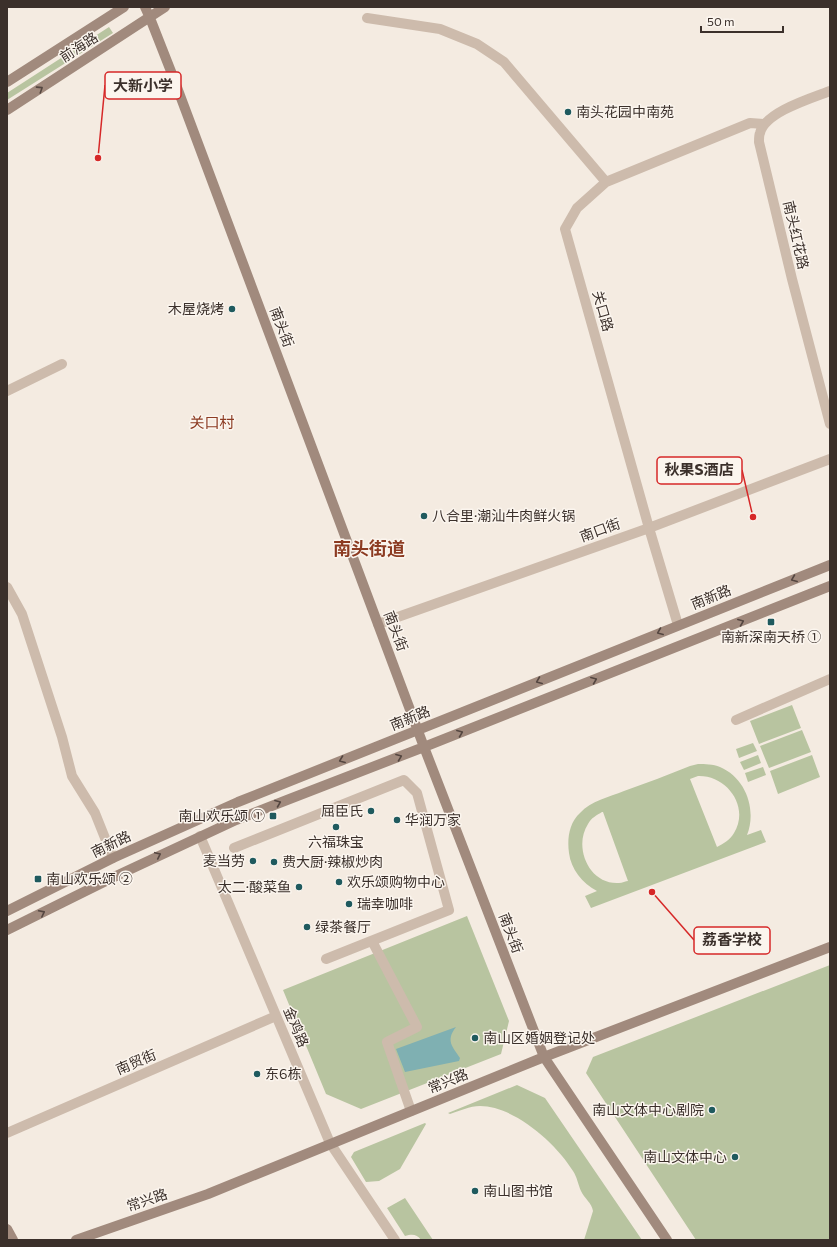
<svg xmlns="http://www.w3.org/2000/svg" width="837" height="1247" font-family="Commissioner,'Noto Sans SC',sans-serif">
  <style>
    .green { fill: #b8c4a0; fill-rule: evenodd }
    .water { fill: #7fb0b2 }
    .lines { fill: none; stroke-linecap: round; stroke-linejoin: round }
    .street { stroke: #cdbbac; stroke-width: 10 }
    .secondary { stroke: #a18a7d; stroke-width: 10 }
    .oneway { stroke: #544640 }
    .poi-dot { fill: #1f5a5e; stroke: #fbf5ee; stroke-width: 1.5 }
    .labels { text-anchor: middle; stroke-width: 3; stroke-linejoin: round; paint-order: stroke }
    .street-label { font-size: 14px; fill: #3b302b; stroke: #fbf5ee }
    .poi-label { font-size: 14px; fill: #3b302b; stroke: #fbf5ee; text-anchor: start }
    .neighbourhood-label { font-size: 15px; fill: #8c3b22; stroke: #fbf5ee }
    .district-label { font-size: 18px; font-weight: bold; fill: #8c3b22; stroke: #fbf5ee }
    .leader { fill: none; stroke: #d62828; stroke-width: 1.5 }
    .callout-dot { fill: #d62828; stroke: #fbf5ee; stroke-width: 1.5 }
    .callout { fill: #fbf5ee; stroke: #d62828; stroke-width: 1.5 }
    .callout-label { font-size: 15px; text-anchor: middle; font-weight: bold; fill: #3b302b }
  </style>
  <rect width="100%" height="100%" fill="#f4ebe1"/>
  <path class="green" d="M 109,27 L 113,33 L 7,100 L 7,93 Z
    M 792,705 L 801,728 L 759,744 L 750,721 Z
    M 802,730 L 811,752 L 769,768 L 760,746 Z
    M 753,743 L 757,751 L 739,758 L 736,749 Z
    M 758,755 L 761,763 L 744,770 L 740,762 Z
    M 812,755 L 820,777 L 778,794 L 770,771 Z
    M 698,764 C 705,764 713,764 720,767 C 746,778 757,810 747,835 L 761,830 L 766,842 L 591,908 L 585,896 L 597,891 C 582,883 571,869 569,853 C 567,839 569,823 580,813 C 591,801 609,797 624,791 C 646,783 668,775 690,766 ZM 698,776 C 727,775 750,807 734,833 C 730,840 723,844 717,847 L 690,779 ZM 602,812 L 603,812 L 628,881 C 626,881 622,883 619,883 C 589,885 573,847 588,824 C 591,818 597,815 602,812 Z
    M 763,767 L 766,775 L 748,782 L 745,773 Z
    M 467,916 L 509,1021 L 501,1054 L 361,1109 L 326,1094 L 283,990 Z
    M 830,965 L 830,1240 L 696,1240 L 586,1073 L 593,1057 Z
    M 517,1085 L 545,1098 L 642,1240 L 584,1240 L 593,1211 C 592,1203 584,1198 581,1191 C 578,1184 577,1177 573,1171 C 556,1143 514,1106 480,1106 C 470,1106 459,1111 450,1114 L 448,1113 Z
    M 425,1123 L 426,1124 L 400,1169 L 379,1181 L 366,1182 L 351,1157 L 354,1152 Z
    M 405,1198 L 433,1240 L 421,1240 C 417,1234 412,1234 405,1236 L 387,1208 Z"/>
  <path class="water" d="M 456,1027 C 445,1041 453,1047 460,1058 L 459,1061 L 405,1072 L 396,1049 Z"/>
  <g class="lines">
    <path class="street" d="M 367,18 L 440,29 L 477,44 L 504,62 L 606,182
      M 830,91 C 812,98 765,112 760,133 C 759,135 759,139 759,142 L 792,279 L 830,424
      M 7,391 L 62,364
      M 7,587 L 22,614 L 62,737 L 72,776 L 95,813 L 113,858
      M 378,624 L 649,528 L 830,459
      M 678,625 L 649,528 L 565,229 L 577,208 L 606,182 L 750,123 L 764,124
      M 736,720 L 830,679
      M 200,836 L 330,1143 L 395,1240
      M 234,848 L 404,780 L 417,793 L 449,910 L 326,959
      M 372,941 L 417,1027 L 387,1042 L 411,1111
      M 7,1133 L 276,1016"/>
    <path class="secondary" d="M 145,7 L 150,18 L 172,74 L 424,747 L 544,1057 L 667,1240
      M 7,82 L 124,7
      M 7,110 L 165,7
      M 7,911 L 113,858 L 238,802 L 830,565
      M 7,930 L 116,876 L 236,820 L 287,800 L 424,747 L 830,586
      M 7,1229 L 13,1240
      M 76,1240 L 208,1194 L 544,1057 L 830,947"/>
  </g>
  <defs><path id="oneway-chevron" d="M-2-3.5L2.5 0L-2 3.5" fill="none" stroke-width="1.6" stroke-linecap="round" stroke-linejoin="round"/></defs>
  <g class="oneway">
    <use href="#oneway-chevron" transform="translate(40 89) rotate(-33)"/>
    <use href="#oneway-chevron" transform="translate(794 579) rotate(158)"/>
    <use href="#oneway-chevron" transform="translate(741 622) rotate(-22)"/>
    <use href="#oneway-chevron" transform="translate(660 632) rotate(158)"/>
    <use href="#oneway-chevron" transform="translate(594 680) rotate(-22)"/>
    <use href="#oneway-chevron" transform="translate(539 681) rotate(158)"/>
    <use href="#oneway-chevron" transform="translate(460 733) rotate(-22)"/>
    <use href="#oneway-chevron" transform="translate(399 757) rotate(-21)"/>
    <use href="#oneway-chevron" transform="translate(342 760) rotate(159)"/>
    <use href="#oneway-chevron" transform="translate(278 803) rotate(-22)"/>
    <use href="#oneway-chevron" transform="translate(158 855) rotate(-25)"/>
    <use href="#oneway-chevron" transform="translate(42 913) rotate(-27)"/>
  </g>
  <g class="poi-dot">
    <circle cx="568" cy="112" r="4"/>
    <circle cx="232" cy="309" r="4"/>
    <circle cx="424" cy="516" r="4"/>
    <rect x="767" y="618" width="8" height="8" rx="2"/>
    <circle cx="371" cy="811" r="4"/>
    <rect x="269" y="812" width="8" height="8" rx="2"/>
    <circle cx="397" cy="820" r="4"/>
    <circle cx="336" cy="827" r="4"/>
    <circle cx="253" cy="861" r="4"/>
    <circle cx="274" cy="862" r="4"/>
    <rect x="34" y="875" width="8" height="8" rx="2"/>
    <circle cx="339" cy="882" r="4"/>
    <circle cx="299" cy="887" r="4"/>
    <circle cx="349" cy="904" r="4"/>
    <circle cx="307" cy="927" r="4"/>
    <circle cx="475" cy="1038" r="4"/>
    <circle cx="257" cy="1074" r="4"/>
    <circle cx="712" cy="1110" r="4"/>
    <circle cx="735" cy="1157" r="4"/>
    <circle cx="475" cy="1191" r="4"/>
  </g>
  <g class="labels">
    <g class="street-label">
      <text transform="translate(79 47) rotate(-33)" y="5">前海路</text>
      <text transform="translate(796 235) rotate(77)" y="5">南头红花路</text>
      <text transform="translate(603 311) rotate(74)" y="5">关口路</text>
      <text transform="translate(282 327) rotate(69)" y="5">南头街</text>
      <text transform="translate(600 530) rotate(-20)" y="5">南口街</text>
      <text transform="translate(711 597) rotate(-22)" y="5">南新路</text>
      <text transform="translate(396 631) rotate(69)" y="5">南头街</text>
      <text transform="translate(410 718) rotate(-22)" y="5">南新路</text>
      <text transform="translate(111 844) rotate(-26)" y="5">南新路</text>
      <text transform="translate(511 933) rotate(69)" y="5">南头街</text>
      <text transform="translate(296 1027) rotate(67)" y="5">金鸡路</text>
      <text transform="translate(136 1062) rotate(-23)" y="5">南贸街</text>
      <text transform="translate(448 1081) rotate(-22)" y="5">常兴路</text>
      <text transform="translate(147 1200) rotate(-19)" y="5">常兴路</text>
    </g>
    <g class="poi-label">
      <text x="576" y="117">南头花园中南苑</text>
      <text x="224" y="314" text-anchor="end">木屋烧烤</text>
      <text x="432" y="521">八合里·潮汕牛肉鲜火锅</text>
      <text x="771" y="642" text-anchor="middle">南新深南天桥 ①</text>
      <text x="363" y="816" text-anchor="end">屈臣氏</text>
      <text x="265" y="821" text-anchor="end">南山欢乐颂 ①</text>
      <text x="405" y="825">华润万家</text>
      <text x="336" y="847" text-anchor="middle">六福珠宝</text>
      <text x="245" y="866" text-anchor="end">麦当劳</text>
      <text x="282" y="867">费大厨·辣椒炒肉</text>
      <text x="46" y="884">南山欢乐颂 ②</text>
      <text x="347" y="887">欢乐颂购物中心</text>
      <text x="291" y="892" text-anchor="end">太二·酸菜鱼</text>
      <text x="357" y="909">瑞幸咖啡</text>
      <text x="315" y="932">绿茶餐厅</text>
      <text x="483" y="1043">南山区婚姻登记处</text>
      <text x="265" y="1079">东6栋</text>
      <text x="704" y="1115" text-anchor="end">南山文体中心剧院</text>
      <text x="727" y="1162" text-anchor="end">南山文体中心</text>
      <text x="483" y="1196">南山图书馆</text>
    </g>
    <g class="neighbourhood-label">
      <text x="212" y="428">关口村</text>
    </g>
    <g class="district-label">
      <text x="369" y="555">南头街道</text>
    </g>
  </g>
  <path class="leader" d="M98 158L105 85M753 517L742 470M652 892L694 940"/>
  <g class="callout-dot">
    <circle cx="98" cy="158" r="4"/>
    <circle cx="753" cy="517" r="4"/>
    <circle cx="652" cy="892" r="4"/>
  </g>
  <g class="callout">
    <rect x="105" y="72" width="76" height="27" rx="4"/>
    <rect x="657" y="457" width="85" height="27" rx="4"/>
    <rect x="694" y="927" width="76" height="27" rx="4"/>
  </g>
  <g class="callout-label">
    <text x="143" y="91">大新小学</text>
    <text x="699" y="475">秋果S酒店</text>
    <text x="732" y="945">荔香学校</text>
  </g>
  <rect width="837" height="1247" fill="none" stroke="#3b302b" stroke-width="16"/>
  <path d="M701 26v6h82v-6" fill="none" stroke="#3b302b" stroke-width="2"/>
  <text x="707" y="26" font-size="12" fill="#3b302b" stroke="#fbf5ee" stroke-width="3" paint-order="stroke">50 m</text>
</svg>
